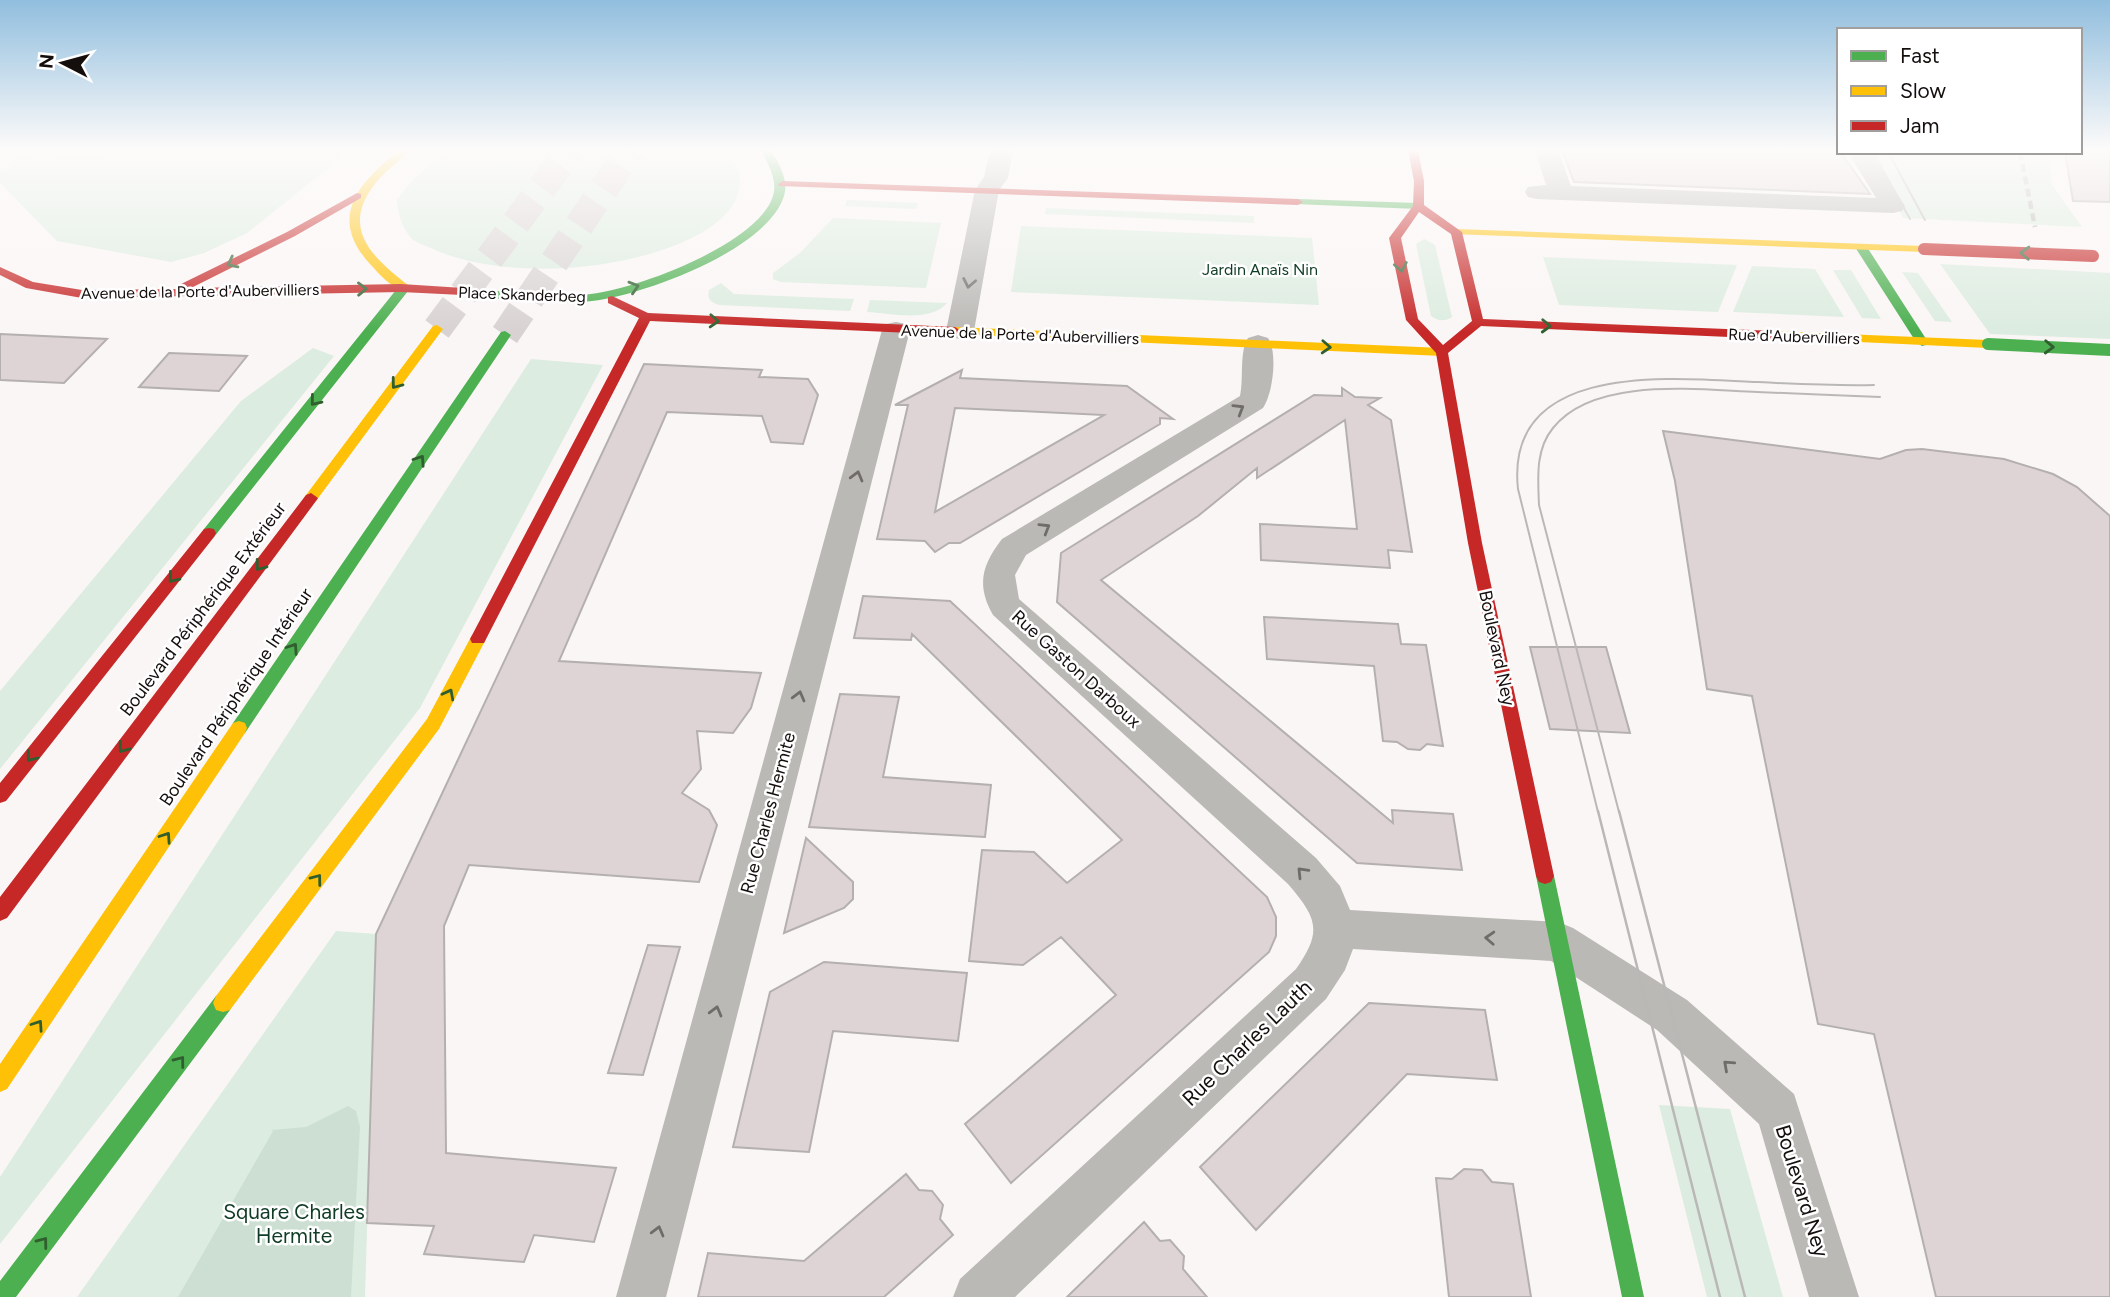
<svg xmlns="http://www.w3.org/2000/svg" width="2110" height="1297" font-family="Figtree,sans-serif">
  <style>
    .green { fill: #dcece0 }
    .forest { fill: #cddfd2 }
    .building { fill: #ded4d6; stroke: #b5b0b0; stroke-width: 2; fill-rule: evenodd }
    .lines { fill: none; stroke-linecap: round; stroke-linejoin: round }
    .highway-tunnel { stroke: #d8d3d2; stroke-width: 29; stroke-dasharray: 29 15; stroke-linecap: butt }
    .street { fill: #bab9b6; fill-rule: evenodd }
    .fast { fill: #4caf50; fill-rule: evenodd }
    .slow { fill: #ffc107; fill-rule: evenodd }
    .jam { fill: #c62828; fill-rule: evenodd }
    .tram-far1 { stroke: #bab8b6; stroke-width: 2 }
    .tram { stroke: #bab8b6; stroke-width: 2.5 }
    .rail { stroke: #bab8b6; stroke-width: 4.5; stroke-dasharray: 8 4.5; stroke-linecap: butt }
    .fast-bridge { stroke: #4caf50; stroke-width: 12 }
    .jam-bridge { stroke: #c62828; stroke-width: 12 }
    .oneway { stroke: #305e2e }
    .oneway2 { stroke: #6f6c6a }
    .labels { text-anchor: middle; stroke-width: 5; stroke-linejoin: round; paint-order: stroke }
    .far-park-label { font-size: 16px; fill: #103c25; stroke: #fff }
    .far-street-label { font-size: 16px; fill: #140e0c; stroke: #fff }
    .street-label { font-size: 18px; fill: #140e0c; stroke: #fff }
    .near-street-label { font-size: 21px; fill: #140e0c; stroke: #fff }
    .near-park-label { font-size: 21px; fill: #103c25; stroke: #fff }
  </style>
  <rect width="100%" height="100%" fill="#faf6f5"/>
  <path class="green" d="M 31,150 L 94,156 L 103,150 L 339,150 L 343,156 L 247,233 L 204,253 L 171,262 L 57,241 L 0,183 L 0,171 Z
    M 452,150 L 722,150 C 736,163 745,176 737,196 C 731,213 716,224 701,233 C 632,272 504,282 431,248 C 426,246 417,243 412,239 C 402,228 398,214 397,200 C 412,178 429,164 452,150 Z
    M 837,150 L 969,150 L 967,159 L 851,154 Z
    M 1867,152 L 2047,152 L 2052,185 L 2082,227 L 1903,218 Z
    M 847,200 L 918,203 L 916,209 L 845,206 Z
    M 1046,208 L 1254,216 L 1254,223 L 1045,214 Z
    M 833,218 L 941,223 L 926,288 L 781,282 L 773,279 L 773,273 L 800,253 Z
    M 1021,226 L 1312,238 L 1319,305 L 1011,292 Z
    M 1424,239 L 1435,245 L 1452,317 C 1445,322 1438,321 1431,316 L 1416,244 Z
    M 1543,257 L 1737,265 L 1718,312 L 1559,305 Z
    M 1940,264 L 2110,273 L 2110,339 L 1990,334 Z
    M 1752,266 L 1815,269 L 1844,317 L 1733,312 Z
    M 1833,270 L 1851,270 L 1881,319 L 1862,318 Z
    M 1902,272 L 1918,273 L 1952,322 L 1935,321 Z
    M 721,283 L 734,294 L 854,299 L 850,311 L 719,305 C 711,302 707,300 709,290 Z
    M 870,300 L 947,303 C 930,323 891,313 867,312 Z
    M 313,348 L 334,356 L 0,769 L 0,691 L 241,401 Z
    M 531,359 L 603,365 L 420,708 L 0,1244 L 0,1177 Z
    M 336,931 L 376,934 L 365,1297 L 77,1297 Z
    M 1659,1105 L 1730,1109 L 1783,1297 L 1707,1297 Z"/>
  <path class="forest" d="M 348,1106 L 356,1111 L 360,1127 L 351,1297 L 178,1297 L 273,1131 L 271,1130 L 306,1127 Z"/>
  <path class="building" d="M 1562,150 L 1839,150 L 1870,194 L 1574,182 Z
    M 2080,150 L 2110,150 L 2110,202 L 2073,201 L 2065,152 Z
    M 0,334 L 107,339 L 64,383 L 0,380 Z
    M 169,353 L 247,356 L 219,391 L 139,387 Z
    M 644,364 L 762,370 L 759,377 L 808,379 L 818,395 L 803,444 L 771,442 L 762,416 L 667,412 L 559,661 L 761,673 L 751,708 L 733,733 L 697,731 L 701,769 L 682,793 L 709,810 L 717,825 L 699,882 L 469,865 L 444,926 L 446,1153 L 616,1168 L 594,1242 L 534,1235 L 524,1262 L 424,1254 L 434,1226 L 367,1223 L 376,934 Z
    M 962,370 L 960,378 L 1127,386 L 1173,419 L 1160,418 L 1160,424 L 960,543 L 949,543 L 935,552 L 925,541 L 877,539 L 908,405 L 895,405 ZM 955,408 L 1104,415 L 935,512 Z
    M 1342,388 L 1355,397 L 1380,398 L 1368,405 L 1391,420 L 1412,552 L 1388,550 L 1390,568 L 1261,560 L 1260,524 L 1357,529 L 1345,420 L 1257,478 L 1257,468 L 1198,516 L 1101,580 L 1393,823 L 1392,810 L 1453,814 L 1462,870 L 1357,863 L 1057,602 L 1061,553 L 1314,395 L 1342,396 Z
    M 1663,431 L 1880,459 L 1906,450 L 1922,449 L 2004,459 L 2053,474 L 2077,487 L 2110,516 L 2110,1297 L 1936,1297 L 1874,1034 L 1818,1024 L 1752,696 L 1707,689 L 1675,481 Z
    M 863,596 L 950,601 L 1267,897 L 1276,917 L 1276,936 L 1269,952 L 1011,1183 L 965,1124 L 1116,995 L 1061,937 L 1023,965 L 969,961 L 982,850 L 1034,852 L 1067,883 L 1122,840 L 912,634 L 911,640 L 854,638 Z
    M 1264,617 L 1398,624 L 1401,644 L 1426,645 L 1443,746 L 1427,744 L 1420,750 L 1408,749 L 1397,742 L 1383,741 L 1374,666 L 1267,659 Z
    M 1530,647 L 1606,647 L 1630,733 L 1550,729 Z
    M 840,694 L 899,697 L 883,777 L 991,785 L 985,837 L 809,827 Z
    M 806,838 L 853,882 L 853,899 L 844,908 L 784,933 Z
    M 648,945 L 680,947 L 643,1075 L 608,1073 Z
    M 824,962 L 967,973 L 958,1041 L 833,1031 L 809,1152 L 733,1147 L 770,992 Z
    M 1369,1003 L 1485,1010 L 1497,1080 L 1407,1074 L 1256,1230 L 1200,1167 Z
    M 1464,1169 L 1482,1170 L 1492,1182 L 1513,1184 L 1531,1297 L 1449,1297 L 1436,1178 L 1452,1179 Z
    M 906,1174 L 919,1190 L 932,1191 L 943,1205 L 940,1219 L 953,1235 L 884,1297 L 698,1297 L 708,1253 L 804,1261 Z
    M 1144,1222 L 1160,1241 L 1170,1240 L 1184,1256 L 1183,1269 L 1207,1297 L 1067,1297 Z"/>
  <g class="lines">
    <path class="highway-tunnel" d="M 437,329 L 570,150
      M 505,335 L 630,150"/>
    <path class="street" d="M 990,150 L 1013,150 L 1008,178 L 999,190 L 974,331 L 970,337 L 960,339 L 950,337 L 946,331 L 975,190 L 984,177 Z
      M 1535,150 L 1558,150 L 1571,186 L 1876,198 L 1848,152 L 1871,152 L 1905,206 L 1902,211 L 1893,213 L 1537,199 L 1528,197 L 1525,192 L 1528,187 L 1546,185 Z
      M 896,322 L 906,324 L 910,330 L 666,1297 L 616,1297 L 882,330 L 886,324 Z
      M 1258,335 L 1268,338 C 1278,353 1273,393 1263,408 L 1026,555 L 1015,575 L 1019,599 L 1316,858 L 1340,886 L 1350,910 L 1558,922 L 1573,928 L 1687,1000 L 1794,1094 L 1859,1297 L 1809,1297 L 1759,1124 L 1657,1030 L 1551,961 L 1353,949 L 1345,970 L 1326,999 L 1015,1297 L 953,1297 L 960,1279 L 1296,969 C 1323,931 1317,918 1288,884 L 993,615 C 976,585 982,565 1002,539 L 1240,396 C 1244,379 1239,352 1248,338 Z"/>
    <path class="fast" d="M 761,150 L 771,150 C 779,164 789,180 784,196 C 767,250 644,295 592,301 C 554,305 516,300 479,297 L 473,293 L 479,289 C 516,293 554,298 591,294 C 637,289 758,244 773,196 C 778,180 768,164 761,150 Z
      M 1298,199 L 1418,203 L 1423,206 L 1418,209 L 1294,204 L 1294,200 Z
      M 1861,244 L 1867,247 L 1928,342 L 1926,345 L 1922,346 L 1916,342 L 1855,247 Z
      M 404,284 L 410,288 L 408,291 L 214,537 L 204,537 L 202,533 L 204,529 L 400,285 Z
      M 505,331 L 511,335 L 245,733 L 239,735 L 233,733 L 231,728 L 233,723 L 501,332 Z
      M 1545,868 L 1551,870 L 1554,876 L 1644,1297 L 1622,1297 L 1536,876 L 1539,870 Z
      M 223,994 L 230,996 L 233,1003 L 230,1010 L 16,1297 L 0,1297 L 0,1281 L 216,996 Z"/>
    <path class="slow" d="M 399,150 L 411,150 C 398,163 382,173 372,188 C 341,231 376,260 408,285 L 410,288 L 404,292 C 391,287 379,274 370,264 C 327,217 359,183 399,150 Z
      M 1456,229 L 1924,246 L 1930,249 L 1924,252 L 1452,234 L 1452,230 Z
      M 437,325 L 443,329 L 316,501 L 306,501 L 304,498 L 306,495 L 433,326 Z
      M 955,327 L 1442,348 L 1448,352 L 1442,356 L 951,334 L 949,331 Z
      M 1775,331 L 1988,340 L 1994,344 L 1988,348 L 1771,338 L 1771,332 Z
      M 478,633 L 484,635 L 486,639 L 439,729 L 230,1010 L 223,1012 L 216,1010 L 213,1003 L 216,996 L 427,719 L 472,635 Z
      M 239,721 L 245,723 L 247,728 L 245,733 L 7,1089 L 0,1092 L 0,1064 L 233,723 Z"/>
    <path class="jam" d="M 1408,150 L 1418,150 L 1424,181 L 1424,205 L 1462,232 L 1483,319 L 1775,331 L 1781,335 L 1775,339 L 1481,326 L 1448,353 L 1482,543 L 1554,876 L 1551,882 L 1545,884 L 1539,882 L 1536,876 L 1468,543 L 1436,353 L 1406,320 L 1389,238 L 1413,206 L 1414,181 ZM 1419,212 L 1451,234 L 1472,321 L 1443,345 L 1418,319 L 1401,238 Z
      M 783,181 L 1298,199 L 1303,202 L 1298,205 L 779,186 L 778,184 Z
      M 357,193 L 361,194 L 361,198 L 295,236 L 191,288 L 401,284 L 479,289 L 485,293 L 483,296 L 401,292 L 82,298 L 26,288 L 0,275 L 0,267 L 33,282 L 82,290 L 178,289 L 179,285 L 287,232 Z
      M 612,296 L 648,313 L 955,327 L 961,331 L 955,335 L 650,321 L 484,643 L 472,643 L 470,639 L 639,318 L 608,303 L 608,297 Z
      M 311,493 L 318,498 L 316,501 L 7,918 L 0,921 L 0,897 L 306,495 Z
      M 209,528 L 214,529 L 216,533 L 214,537 L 6,801 L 0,803 L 0,783 L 204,529 Z"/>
    <path class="tram-far1" d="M 1873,152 L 1910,219
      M 1888,152 L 1925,220
      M 1598,812 L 1518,489 C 1504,360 1674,378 1756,382 C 1796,384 1835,386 1874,385
      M 1619,812 L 1539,505 C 1538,479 1535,450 1553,428 C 1594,376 1699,390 1757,392 C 1798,394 1839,395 1880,397"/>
    <path class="tram" d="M 1598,811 L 1720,1297
      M 1619,811 L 1745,1297"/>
    <path class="rail" d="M 2020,152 L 2035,227"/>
    <path class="fast-bridge" d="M 1988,344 L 2110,350"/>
    <path class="jam-bridge" d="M 1924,249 L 2093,256"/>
  </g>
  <defs><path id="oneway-chevron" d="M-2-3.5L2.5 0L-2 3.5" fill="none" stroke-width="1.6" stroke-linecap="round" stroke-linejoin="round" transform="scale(1.75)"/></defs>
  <g class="oneway">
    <use href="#oneway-chevron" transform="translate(2025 253) rotate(-177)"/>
    <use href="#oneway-chevron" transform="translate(232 263) rotate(153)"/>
    <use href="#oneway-chevron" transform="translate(1401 267) rotate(79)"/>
    <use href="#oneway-chevron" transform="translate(634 287) rotate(-17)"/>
    <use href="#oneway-chevron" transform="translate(362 289) rotate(-1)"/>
    <use href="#oneway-chevron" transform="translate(714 321) rotate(3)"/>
    <use href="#oneway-chevron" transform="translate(1546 326) rotate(2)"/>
    <use href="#oneway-chevron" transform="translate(1326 347) rotate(3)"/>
    <use href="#oneway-chevron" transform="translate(2049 347) rotate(2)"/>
    <use href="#oneway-chevron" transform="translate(396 384) rotate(127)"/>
    <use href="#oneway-chevron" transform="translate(315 401) rotate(129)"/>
    <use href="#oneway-chevron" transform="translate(420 460) rotate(-56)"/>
    <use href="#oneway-chevron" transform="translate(260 566) rotate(127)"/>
    <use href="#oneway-chevron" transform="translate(173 578) rotate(129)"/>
    <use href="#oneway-chevron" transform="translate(293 648) rotate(-56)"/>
    <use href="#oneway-chevron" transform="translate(449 694) rotate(-62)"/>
    <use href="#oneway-chevron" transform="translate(123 748) rotate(127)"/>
    <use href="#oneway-chevron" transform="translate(31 757) rotate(128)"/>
    <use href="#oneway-chevron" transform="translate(166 837) rotate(-56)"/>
    <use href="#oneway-chevron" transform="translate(317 879) rotate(-53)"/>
    <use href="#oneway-chevron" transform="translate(38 1025) rotate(-56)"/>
    <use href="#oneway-chevron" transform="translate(180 1061) rotate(-53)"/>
    <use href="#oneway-chevron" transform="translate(43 1242) rotate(-53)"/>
  </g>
  <g class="oneway2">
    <use href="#oneway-chevron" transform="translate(969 283) rotate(101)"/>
    <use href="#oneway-chevron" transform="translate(1239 409) rotate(-31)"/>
    <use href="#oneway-chevron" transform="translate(857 476) rotate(-75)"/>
    <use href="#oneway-chevron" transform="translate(1045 528) rotate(-31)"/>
    <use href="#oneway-chevron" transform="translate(799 696) rotate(-75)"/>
    <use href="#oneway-chevron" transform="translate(1302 872) rotate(-134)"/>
    <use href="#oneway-chevron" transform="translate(1490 938) rotate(-177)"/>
    <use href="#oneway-chevron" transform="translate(716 1011) rotate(-75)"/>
    <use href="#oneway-chevron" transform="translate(1728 1065) rotate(-138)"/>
    <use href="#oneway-chevron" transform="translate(658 1231) rotate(-75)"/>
  </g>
  <linearGradient id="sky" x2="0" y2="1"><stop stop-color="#91bede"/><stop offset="0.45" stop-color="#fdfbfa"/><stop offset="1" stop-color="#fdfbfa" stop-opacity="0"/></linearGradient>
  <rect width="2110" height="332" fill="url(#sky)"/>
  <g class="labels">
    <g class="far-park-label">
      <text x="1260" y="275">Jardin Anaïs Nin</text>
    </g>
    <g class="far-street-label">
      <text transform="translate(200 291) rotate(-1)" y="6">Avenue de la Porte d'Aubervilliers</text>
      <text transform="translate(522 294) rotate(2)" y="6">Place Skanderbeg</text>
      <text transform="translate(1020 334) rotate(2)" y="6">Avenue de la Porte d'Aubervilliers</text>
      <text transform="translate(1794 336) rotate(2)" y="6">Rue d'Aubervilliers</text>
    </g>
    <g class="street-label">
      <text transform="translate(203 609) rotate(-53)" y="6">Boulevard Périphérique Extérieur</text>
      <text transform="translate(1497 648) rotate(78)" y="6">Boulevard Ney</text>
      <text transform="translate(1076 669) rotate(42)" y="6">Rue Gaston Darboux</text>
      <text transform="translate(236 697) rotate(-56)" y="6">Boulevard Périphérique Intérieur</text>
      <text transform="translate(768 813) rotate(-75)" y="6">Rue Charles Hermite</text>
    </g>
    <g class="near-street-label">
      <text transform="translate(1247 1043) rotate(-44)" y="7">Rue Charles Lauth</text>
      <text transform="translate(1802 1191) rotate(73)" y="7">Boulevard Ney</text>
    </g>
    <g class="near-park-label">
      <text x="294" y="1219">Square Charles<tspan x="294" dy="24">Hermite</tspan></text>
    </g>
  </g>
  <rect x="1837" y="28" width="245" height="126" fill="#ffffff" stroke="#a19f9e" stroke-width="2"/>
  <rect x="1851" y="51" width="35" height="10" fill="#4caf50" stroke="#a19f9e" stroke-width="2"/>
  <text x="1900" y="63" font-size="21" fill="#140e0c">Fast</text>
  <rect x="1851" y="86" width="35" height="10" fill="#ffc107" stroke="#a19f9e" stroke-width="2"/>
  <text x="1900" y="98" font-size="21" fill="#140e0c">Slow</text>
  <rect x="1851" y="121" width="35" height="10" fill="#c62828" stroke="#a19f9e" stroke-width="2"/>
  <text x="1900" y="133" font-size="21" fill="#140e0c">Jam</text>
  <g transform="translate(63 63) rotate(276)" stroke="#ffffff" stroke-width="5" paint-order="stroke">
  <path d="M0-5L12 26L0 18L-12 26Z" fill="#140e0c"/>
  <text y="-10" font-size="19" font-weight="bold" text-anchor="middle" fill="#140e0c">N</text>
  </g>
</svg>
